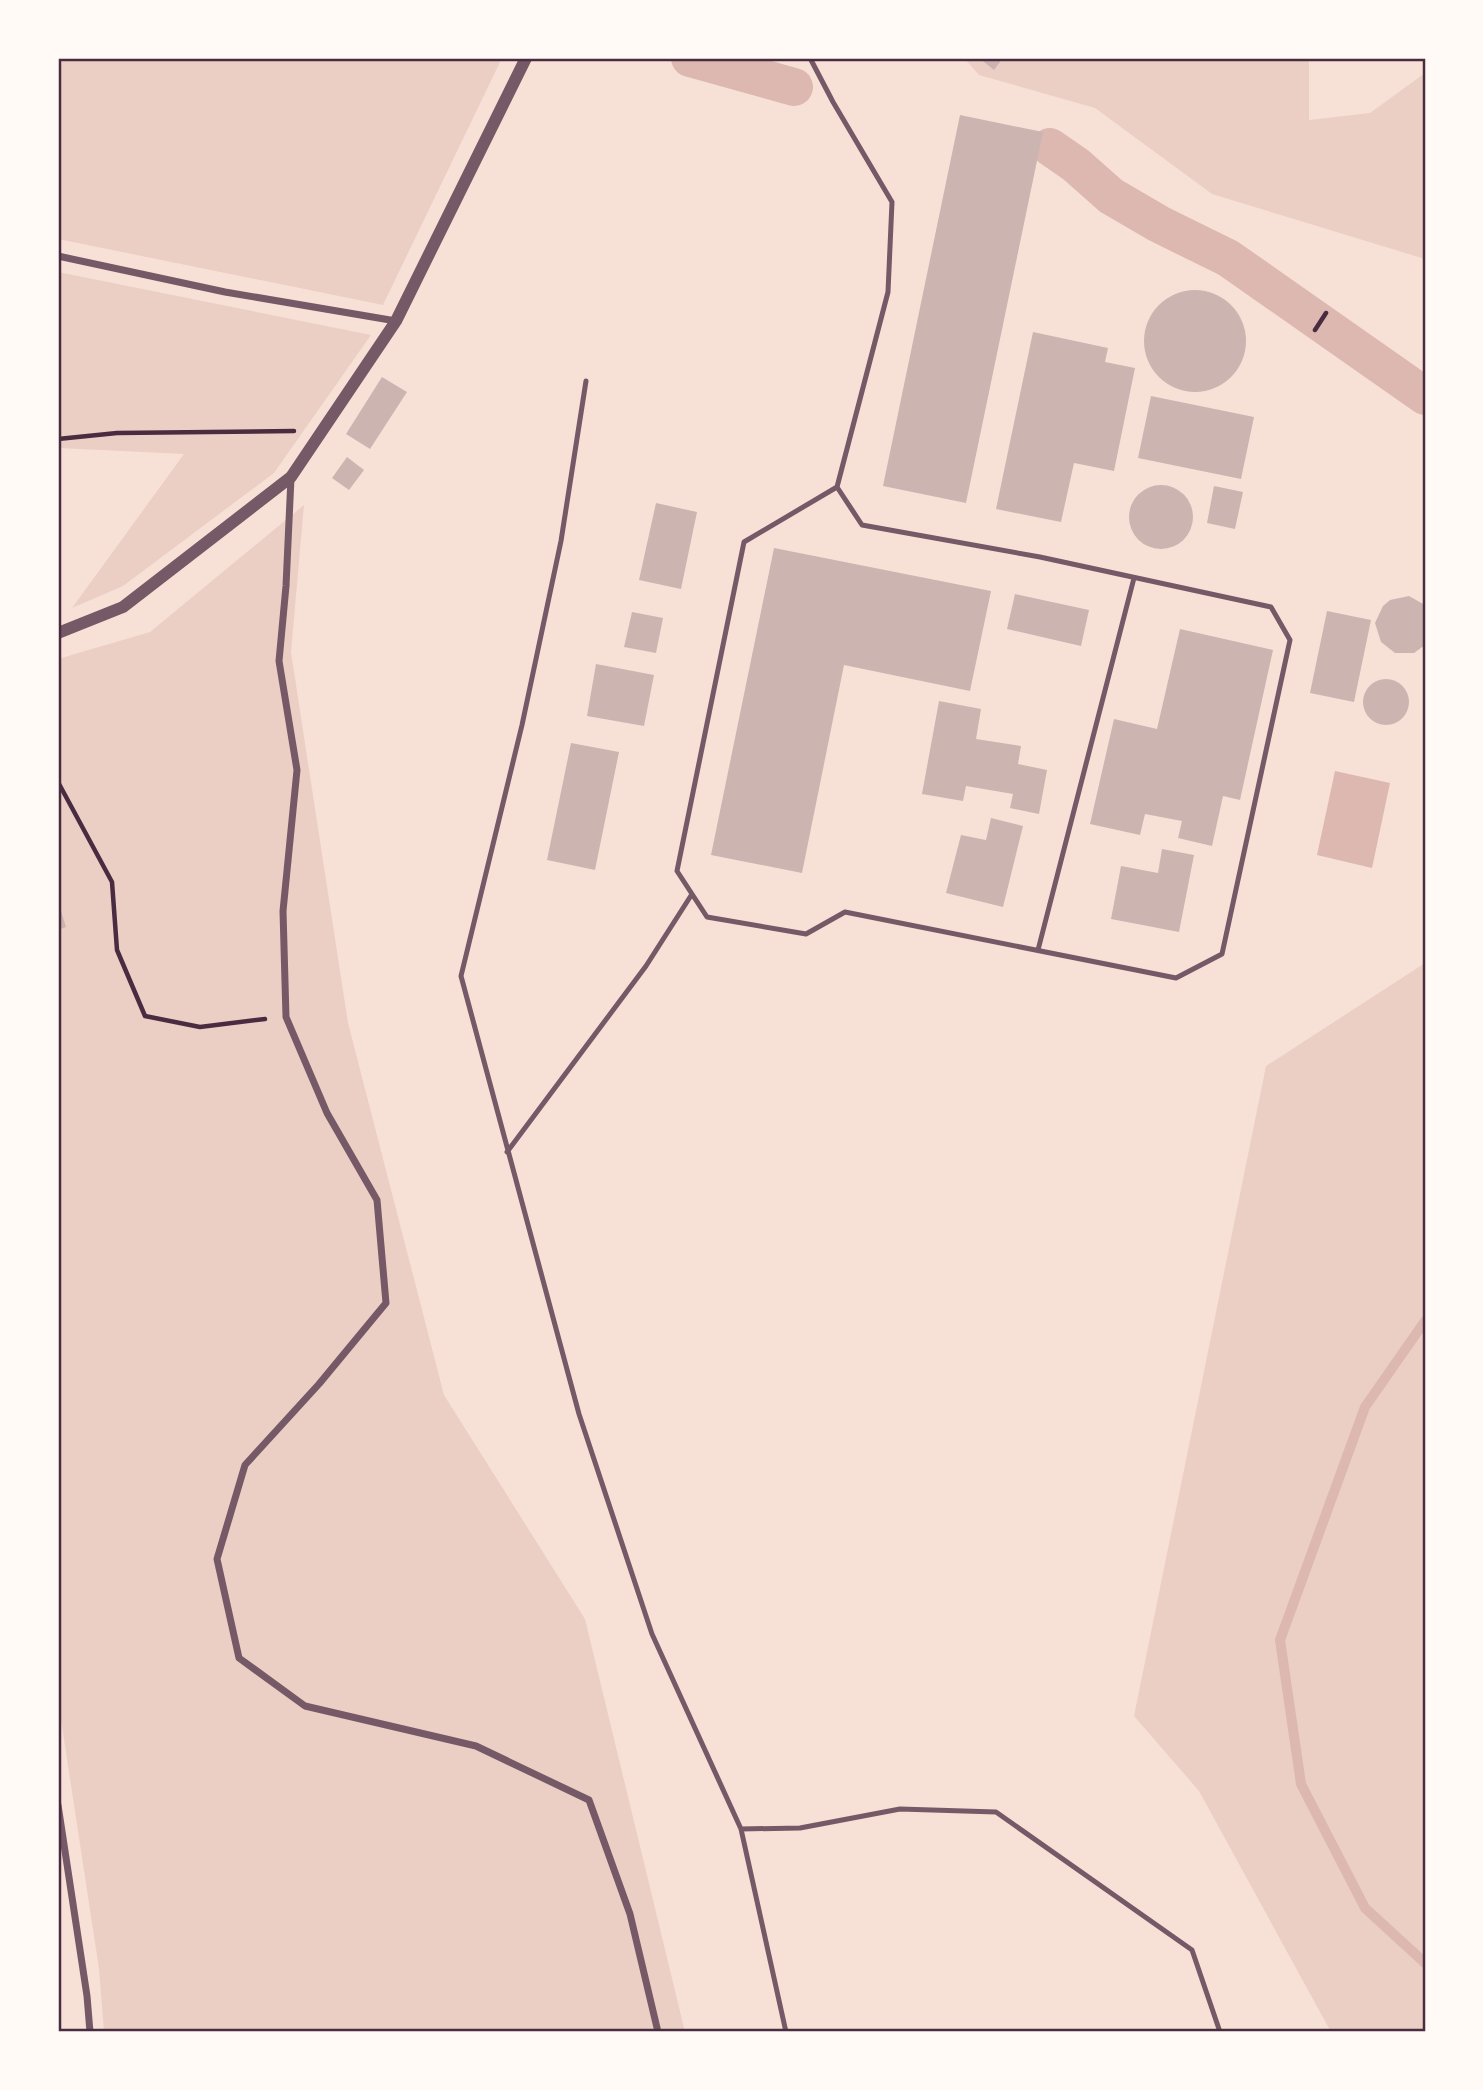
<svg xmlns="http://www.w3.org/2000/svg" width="1483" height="2090" font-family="'Varela Round',sans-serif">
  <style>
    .green { fill: #ebcfc5 }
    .water { fill: #dcb8b0 }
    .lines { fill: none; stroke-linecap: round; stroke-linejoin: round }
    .stream { stroke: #dcb8b0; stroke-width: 10 }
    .canal { stroke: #dcb8b0; stroke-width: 38 }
    .building { fill: #ccb4b1 }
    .path { stroke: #4a2c40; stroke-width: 4.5 }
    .service { stroke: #755966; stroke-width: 5 }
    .minor { stroke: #755966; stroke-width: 7 }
    .tertiary { stroke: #755966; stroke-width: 12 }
    .neatline { fill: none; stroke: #4a2c40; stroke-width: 2.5 }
  </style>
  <rect width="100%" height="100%" fill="#f7e1d7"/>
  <path class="green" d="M 58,58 L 502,58 L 383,305 L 58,239 Z
    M 964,58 L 1309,58 L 1309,120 L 1370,113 L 1425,73 L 1425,259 L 1212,194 L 1095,108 L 979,75 Z
    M 58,272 L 371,335 L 274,473 L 123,586 L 72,608 L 184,454 L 58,448 Z
    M 304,505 L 291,652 L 348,1023 L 444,1395 L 585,1619 L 685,2032 L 104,2032 L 99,1969 L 58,1700 L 58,659 L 150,632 Z
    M 1425,963 L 1425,2032 L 1331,2032 L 1199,1791 L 1134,1716 L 1266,1066 Z"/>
  <path class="water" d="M 1335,771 L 1390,783 L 1372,868 L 1317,855 Z"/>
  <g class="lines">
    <path class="stream" d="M 1425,1321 L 1365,1407 L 1280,1640 L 1301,1784 L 1365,1908 L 1425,1963"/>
    <path class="canal" d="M 690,58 L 794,87
      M 1050,147 L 1076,165 L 1111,196 L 1159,224 L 1228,258 L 1425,396"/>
  </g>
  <path class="building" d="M 979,58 L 1003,58 L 994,70 Z
    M 960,115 L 1043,132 L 966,503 L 883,486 Z
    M1144 341a51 51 0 1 1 102 0a51 51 0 1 1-102 0Z
    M 1033,332 L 1108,348 L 1105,362 L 1135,368 L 1114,471 L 1074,463 L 1061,522 L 996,509 Z
    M 382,377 L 407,392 L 370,449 L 346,434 Z
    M 1151,396 L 1254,417 L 1241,479 L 1138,458 Z
    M 347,457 L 364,470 L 349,490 L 332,478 Z
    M1129 517a32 32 0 1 1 64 0a32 32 0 1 1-64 0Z
    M 1214,486 L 1243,492 L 1235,529 L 1207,523 Z
    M 656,503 L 697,512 L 681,589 L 639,580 Z
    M 774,548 L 991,591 L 970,691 L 844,665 L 802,873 L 711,855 Z
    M 1015,594 L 1089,610 L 1081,646 L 1007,629 Z
    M 1409,596 L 1425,605 L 1425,645 L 1414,653 L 1395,653 L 1381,642 L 1375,623 L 1383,606 L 1390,600 Z
    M 1327,611 L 1371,620 L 1354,702 L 1310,693 Z
    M 632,612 L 663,618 L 656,653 L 624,647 Z
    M 1180,629 L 1273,650 L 1240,800 L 1223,796 L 1212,846 L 1178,838 L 1182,821 L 1145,814 L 1140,835 L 1090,824 L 1114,719 L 1157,729 Z
    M 596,664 L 654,675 L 644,726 L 587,716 Z
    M1363 702a23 23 0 1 1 46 0a23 23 0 1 1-46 0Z
    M 939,701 L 981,709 L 976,739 L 1021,746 L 1018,764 L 1047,770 L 1039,814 L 1010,808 L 1013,794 L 966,786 L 963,801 L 922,794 Z
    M 571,743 L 619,752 L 595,870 L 547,860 Z
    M 991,818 L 1023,826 L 1003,907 L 946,893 L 961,835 L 986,840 Z
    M 1162,849 L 1194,855 L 1179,932 L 1111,919 L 1121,866 L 1158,873 Z
    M 58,901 L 66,927 L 58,930 Z"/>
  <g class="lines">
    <path class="path" d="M 1315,330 L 1326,313
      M 58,439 L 117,433 L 294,431
      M 58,782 L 112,882 L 117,950 L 145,1016 L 200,1027 L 265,1019"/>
    <path class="service" d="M 810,58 L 833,102 L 892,202 L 888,292 L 837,487 L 744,542 L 677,871 L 707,917 L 806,934 L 845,912 L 1176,978 L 1222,954 L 1290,640 L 1271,607 L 1040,557 L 862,525 L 837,487
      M 586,381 L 561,541 L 522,725 L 461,976 L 579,1414 L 652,1634 L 741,1829 L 786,2032
      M 1038,950 L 1134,578
      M 507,1152 L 646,966 L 692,894
      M 741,1829 L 800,1828 L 900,1809 L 996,1812 L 1192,1950 L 1220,2032"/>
    <path class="minor" d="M 58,256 L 225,292 L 396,321
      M 291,478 L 286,586 L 279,661 L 297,770 L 283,911 L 286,1017 L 327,1113 L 377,1200 L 386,1303 L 319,1384 L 245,1465 L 217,1559 L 239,1658 L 305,1706 L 476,1746 L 589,1800 L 630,1914 L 658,2032
      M 58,1805 L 87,1996 L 90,2032"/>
    <path class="tertiary" d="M 58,633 L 123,607 L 291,477 L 396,321 L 526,58"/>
  </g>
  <rect width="1483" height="2090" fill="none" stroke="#fffaf5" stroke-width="119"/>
  <rect x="60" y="60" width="1364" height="1970" class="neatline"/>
</svg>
